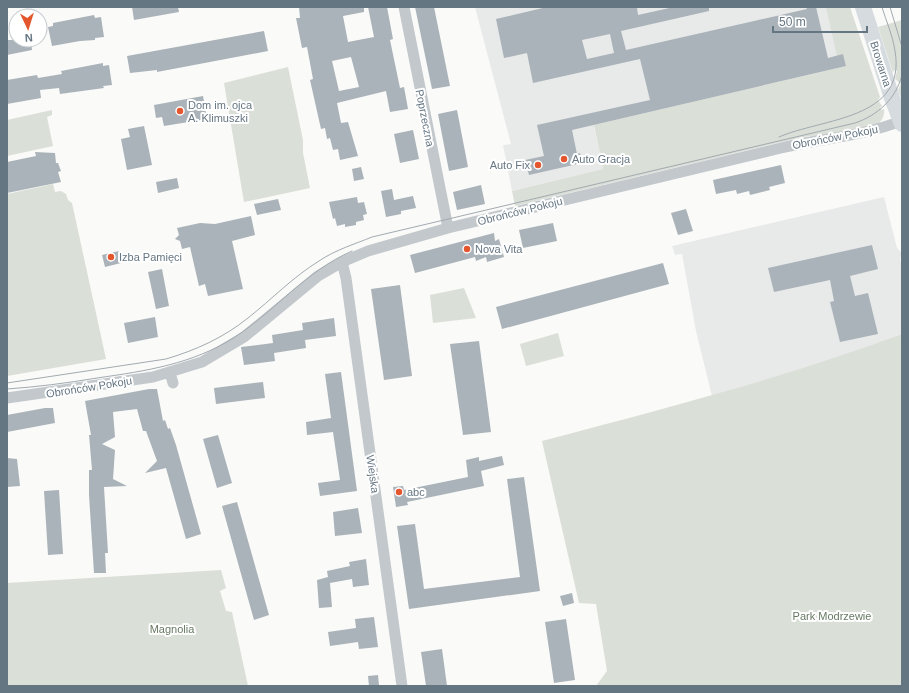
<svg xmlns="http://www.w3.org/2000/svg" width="909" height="693" font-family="Arial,sans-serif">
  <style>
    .built { fill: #e8e9e9 }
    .green { fill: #dadfd7 }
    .building { fill: #aab3b9; fill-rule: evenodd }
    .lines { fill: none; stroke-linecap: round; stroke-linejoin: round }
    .minor { stroke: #c3c8cc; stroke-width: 11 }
    .secondary { stroke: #d6dbdf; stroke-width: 16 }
    .tram { stroke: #a2aab0; stroke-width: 1 }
    .poi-dot { fill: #e4572e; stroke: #fff; stroke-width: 1.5 }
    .labels { text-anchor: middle; stroke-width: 4; stroke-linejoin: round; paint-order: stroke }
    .street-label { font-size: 11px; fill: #657683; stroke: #fff }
    .poi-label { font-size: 11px; fill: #657683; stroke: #fff; text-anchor: start }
    .park-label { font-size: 11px; fill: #687a64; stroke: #fff }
  </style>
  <rect width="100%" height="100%" fill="#fafaf8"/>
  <path class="built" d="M 475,7 L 831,7 L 849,68 L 594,127 L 603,169 L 512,191 L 503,145 L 511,144 Z
    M 884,197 L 897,248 L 902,253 L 900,259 L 902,267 L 902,334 L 836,358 L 712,396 L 696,331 L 682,254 L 675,255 L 672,246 Z"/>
  <path class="green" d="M 826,7 L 850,7 L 880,97 L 878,100 L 882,106 L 880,108 L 882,110 L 884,109 C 885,115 882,122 876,125 C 856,133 825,134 803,137 L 515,206 L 512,191 L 603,169 L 594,125 L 846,66 L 843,54 L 837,56 Z
    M 902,20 L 902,101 L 898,90 L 901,84 L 895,79 L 897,71 L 894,70 L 893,73 L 878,27 Z
    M 288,67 L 303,140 L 303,153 L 310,188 L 244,202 L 224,83 Z
    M 52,110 L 52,115 L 47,117 L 53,146 L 7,156 L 7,120 Z
    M 53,184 L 55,192 L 61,191 L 66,194 L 68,200 L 72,203 L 106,359 L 7,376 L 7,194 Z
    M 464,288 L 476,318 L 433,323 L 430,295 Z
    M 558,333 L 564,356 L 526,366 L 520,344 Z
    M 902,334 L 902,686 L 596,686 L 607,671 L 596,604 L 579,603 L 542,441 C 663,409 784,378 902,334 Z
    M 221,570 L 226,588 L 220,591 L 226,611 L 232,612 L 248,686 L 7,686 L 7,583 Z"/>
  <path class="building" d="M 132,7 L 178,7 L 179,12 L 134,20 Z
    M 299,7 L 364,7 L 364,12 L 343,16 L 348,42 L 374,37 L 368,7 L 387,7 L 393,39 L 390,40 L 400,88 L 404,87 L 408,109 L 390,112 L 386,91 L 337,103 L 341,123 L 348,122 L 358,156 L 340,160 L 338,149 L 333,150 L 330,138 L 327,139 L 325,128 L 321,129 L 310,80 L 313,79 L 307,47 L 302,48 L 296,18 L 300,18 ZM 351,57 L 359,87 L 339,91 L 332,61 Z
    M 415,7 L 434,7 L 450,86 L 432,89 Z
    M 547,7 L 637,7 L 638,15 L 674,7 L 709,7 L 709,11 L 621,31 L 626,50 L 807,9 L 806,7 L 816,7 L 828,58 L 843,54 L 846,66 L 572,130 L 577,154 L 580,153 L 582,163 L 529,175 L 525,160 L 544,156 L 537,125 L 650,100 L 640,59 L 533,83 L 527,53 L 504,58 L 496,19 ZM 610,34 L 614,53 L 587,59 L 582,40 Z
    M 94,15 L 95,18 L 101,17 L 104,37 L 95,38 L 95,40 L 80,41 L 52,46 L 48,27 L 53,26 L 53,23 Z
    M 264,31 L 268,51 L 157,72 L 157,70 L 130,73 L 127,56 Z
    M 7,40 L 31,40 L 32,50 L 7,55 Z
    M 103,63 L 103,66 L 109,65 L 112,85 L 103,86 L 104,88 L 60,94 L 59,88 L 40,90 L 41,98 L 7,104 L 7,80 L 37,75 L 38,78 L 62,74 L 61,71 Z
    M 203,96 L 207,119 L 164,126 L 162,117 L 156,118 L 154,105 Z
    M 457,110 L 468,167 L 449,171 L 438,114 Z
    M 144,126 L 152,165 L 127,170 L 121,139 L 130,137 L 128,129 Z
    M 413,130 L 419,159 L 400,163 L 394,134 Z
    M 35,152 L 55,153 L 56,163 L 58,163 L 61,171 L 58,172 L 61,182 L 7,193 L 7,162 L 36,156 Z
    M 781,165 L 785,183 L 769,187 L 770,190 L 750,195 L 749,191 L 737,194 L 736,190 L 716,194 L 713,180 Z
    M 361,167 L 364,179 L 354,181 L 352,169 Z
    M 177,178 L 179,188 L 158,193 L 156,182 Z
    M 481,185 L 485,204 L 457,210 L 453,192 Z
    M 392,189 L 394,200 L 413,196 L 416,208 L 401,211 L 401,214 L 386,217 L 381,191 Z
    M 357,197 L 358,203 L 364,202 L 367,214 L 363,215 L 364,220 L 356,222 L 356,225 L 345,227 L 345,224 L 337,226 L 335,218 L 333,219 L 329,202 Z
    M 278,199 L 281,210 L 257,215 L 254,204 Z
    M 686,209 L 693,231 L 678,235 L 671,213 Z
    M 251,216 L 255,235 L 232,241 L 243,289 L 208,296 L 205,284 L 199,286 L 190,247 L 182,249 L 180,241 L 175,239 L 179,235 L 177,228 L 200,223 L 215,224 Z
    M 553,223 L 557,241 L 523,248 L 519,230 Z
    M 494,233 L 495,241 L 499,239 L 504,257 L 487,262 L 486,257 L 476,261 L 475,257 L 415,273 L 410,255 Z
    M 872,245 L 878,269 L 850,276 L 855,296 L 868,293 L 878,334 L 840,342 L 830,302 L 834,301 L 830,280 L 774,292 L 768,268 Z
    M 119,251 L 121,263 L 105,267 L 102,255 Z
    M 663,263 L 669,284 L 502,329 L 496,307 Z
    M 162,269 L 169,306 L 156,309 L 148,272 Z
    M 400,285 L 412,376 L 384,380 L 371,289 Z
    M 155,317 L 158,337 L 128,343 L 124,323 Z
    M 334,318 L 336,336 L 305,340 L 306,348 L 274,353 L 275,361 L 244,365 L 241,347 L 273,343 L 272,335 L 303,330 L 302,323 Z
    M 479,341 L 491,432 L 463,435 L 450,344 Z
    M 341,372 L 357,491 L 320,496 L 318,483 L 340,480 L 333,432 L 307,435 L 306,422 L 331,418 L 325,374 Z
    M 263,382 L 265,398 L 216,404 L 214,388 Z
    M 149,389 L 157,389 L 163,421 L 165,420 L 168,429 L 170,428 L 176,445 L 201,534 L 186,539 L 166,468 L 145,473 L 157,461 L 146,431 L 143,431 L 137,409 L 113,412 L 115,437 L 102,444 L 115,450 L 113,479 L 127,486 L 104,487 L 108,553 L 105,553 L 106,573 L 94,573 L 89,495 L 89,470 L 92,470 L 89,435 L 91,435 L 85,401 Z
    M 45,408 L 53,408 L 55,423 L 7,432 L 7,415 Z
    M 218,435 L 232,483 L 217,488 L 203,439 Z
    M 502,456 L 504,465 L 481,471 L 484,486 L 407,502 L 408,505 L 396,507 L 393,487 L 403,486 L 404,490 L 468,477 L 466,460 L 479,457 L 479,461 Z
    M 7,458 L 17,459 L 20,486 L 7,487 Z
    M 524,477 L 540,591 L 409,609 L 397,526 L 415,524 L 424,589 L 520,577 L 507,479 Z
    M 59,490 L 63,554 L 48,555 L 44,491 Z
    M 237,502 L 269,615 L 254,620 L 222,506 Z
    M 358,508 L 362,533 L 335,536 L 333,512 Z
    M 366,559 L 369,585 L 353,587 L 352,579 L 330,583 L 332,607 L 319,608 L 317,580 L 328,577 L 327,571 L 350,566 L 349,562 Z
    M 572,593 L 574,603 L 563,606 L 560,596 Z
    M 374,617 L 378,647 L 359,649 L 358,642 L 330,646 L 328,632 L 356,628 L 355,619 Z
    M 566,619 L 575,680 L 554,683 L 545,622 Z
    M 442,649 L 447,686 L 426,686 L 421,652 Z
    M 378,675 L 379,685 L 369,686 L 368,676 Z"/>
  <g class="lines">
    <path class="minor" d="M 404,7 L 448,228
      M 342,262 L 346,278 L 402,686
      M 170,373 L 173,383
      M 7,398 L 153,377 L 202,362 L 244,337 L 318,276 L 342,262 L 368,251 L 448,228 L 781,148 C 823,138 860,137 901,121"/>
    <path class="secondary" d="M 863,7 L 892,98 L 902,124"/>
    <path class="tram" d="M 890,7 L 902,47
      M 779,137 C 822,118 907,120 895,51 C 893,36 886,21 882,7
      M 7,383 L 166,359 C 196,350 223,338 248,318 C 272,299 293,277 319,261 C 335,250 355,244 372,237 L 855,123 C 878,115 896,99 902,75
      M 7,389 C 37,387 67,383 97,378 C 146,371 193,364 235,337 C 276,310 306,271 352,251"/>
  </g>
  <g class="poi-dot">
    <circle cx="180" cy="111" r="4"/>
    <circle cx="564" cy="159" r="4"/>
    <circle cx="538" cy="165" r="4"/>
    <circle cx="467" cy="249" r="4"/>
    <circle cx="111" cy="257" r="4"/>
    <circle cx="399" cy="492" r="4"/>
  </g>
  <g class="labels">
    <g class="street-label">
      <text transform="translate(881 64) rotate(72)" y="4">Browarna</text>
      <text transform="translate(425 118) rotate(79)" y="4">Poprzeczna</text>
      <text transform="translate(835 137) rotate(-11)" y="4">Obrońców Pokoju</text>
      <text transform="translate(520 211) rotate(-14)" y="4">Obrońców Pokoju</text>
      <text transform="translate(89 387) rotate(-9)" y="4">Obrońców Pokoju</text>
      <text transform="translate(373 474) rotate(82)" y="4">Wiejska</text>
    </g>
    <g class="poi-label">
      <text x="188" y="109">Dom im. ojca<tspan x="188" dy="13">A. Klimuszki</tspan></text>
      <text x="572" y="163">Auto Gracja</text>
      <text x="530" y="169" text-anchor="end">Auto Fix</text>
      <text x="475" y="253">Nova Vita</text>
      <text x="119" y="261">Izba Pamięci</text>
      <text x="407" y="496">abc</text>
    </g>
    <g class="park-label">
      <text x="832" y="620">Park Modrzewie</text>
      <text x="172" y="633">Magnolia</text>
    </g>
  </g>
  <rect width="909" height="693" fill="none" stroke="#657683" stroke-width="16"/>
  <g transform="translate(28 28) rotate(176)"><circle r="19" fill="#ffffff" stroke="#c1c8cd"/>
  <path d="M0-3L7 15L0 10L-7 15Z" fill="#e4572e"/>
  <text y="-6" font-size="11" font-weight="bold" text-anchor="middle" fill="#657683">N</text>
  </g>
  <path d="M773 26v6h94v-6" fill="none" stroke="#657683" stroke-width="2"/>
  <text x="779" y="26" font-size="12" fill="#657683" stroke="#ffffff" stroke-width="3" paint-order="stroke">50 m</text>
</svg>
